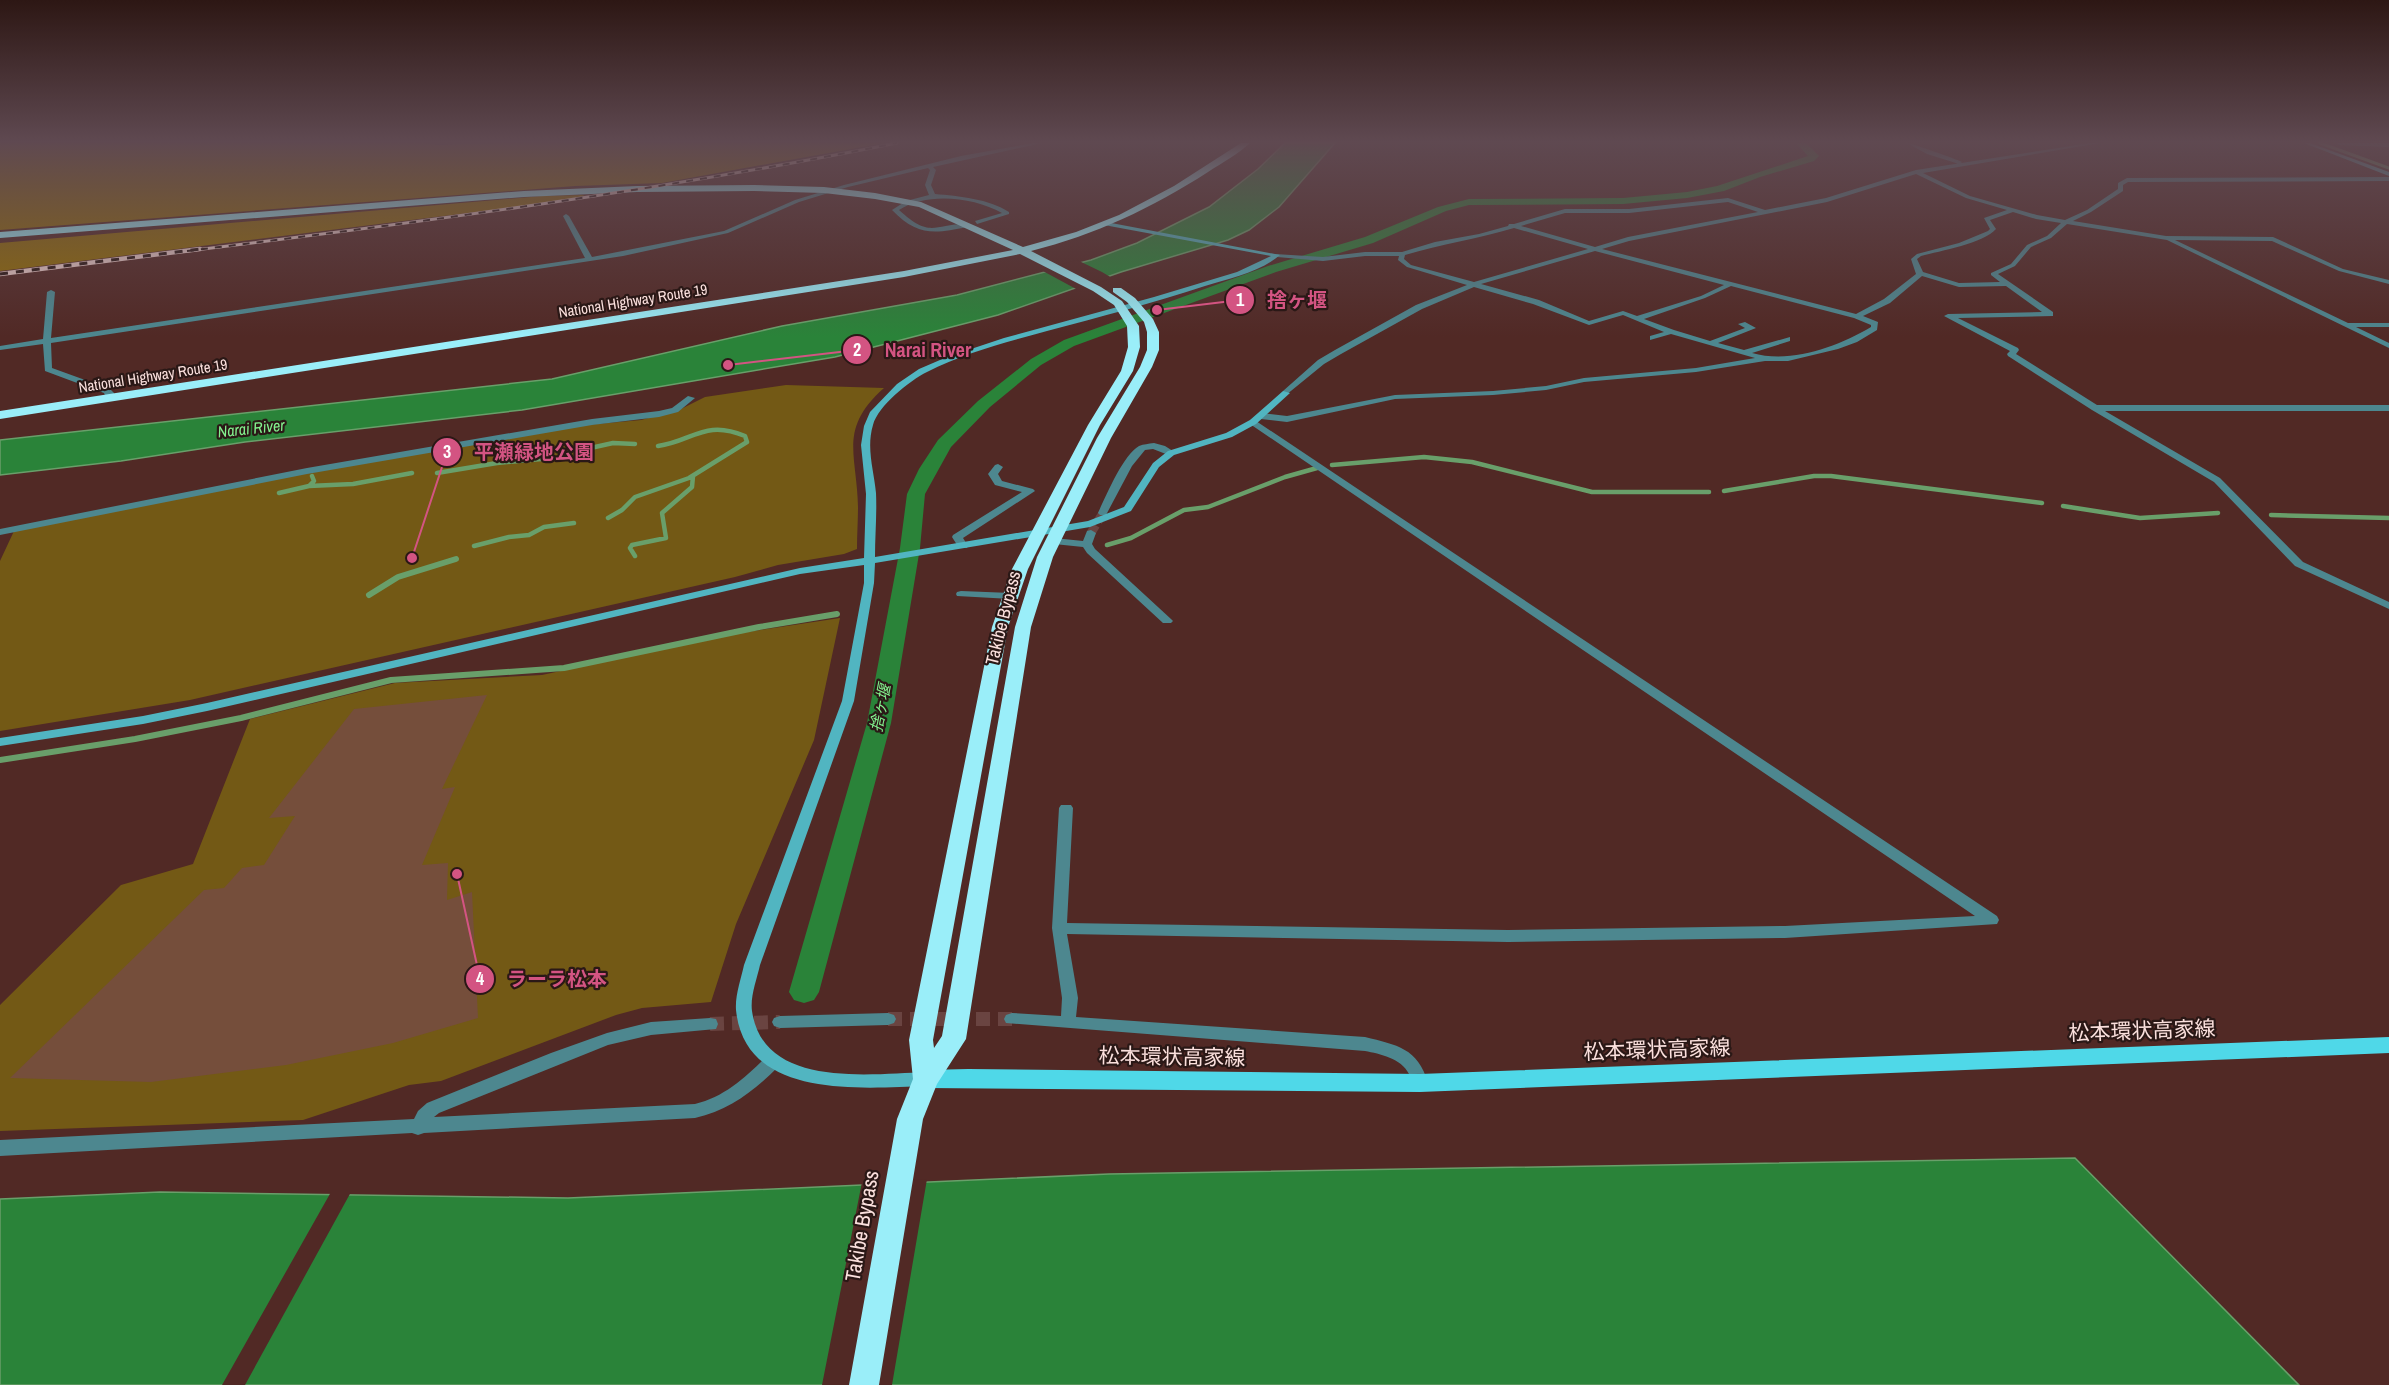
<svg xmlns="http://www.w3.org/2000/svg" width="2389" height="1385" font-family="'Archivo Narrow','Noto Sans JP',sans-serif">
  <style>
    .green { fill: #735915 }
    .forest { fill: #8f6c07 }
    .water { fill: #2a8339; stroke: #699f6a; stroke-width: 1.5 }
    .pier { fill: #512925 }
    .lines { fill: none; stroke-linecap: round; stroke-linejoin: round }
    .stream-far2 { stroke: #699f6a; stroke-width: 3 }
    .stream-far1 { stroke: #699f6a; stroke-width: 4.5 }
    .stream { stroke: #699f6a; stroke-width: 6 }
    .canal { fill: #2a8339; fill-rule: evenodd }
    .building { fill: #754e3b }
    .street-tunnel-far1 { stroke: #6a4441; stroke-width: 9; stroke-dasharray: 9 4.5; stroke-linecap: butt }
    .street-tunnel { stroke: #6a4441; stroke-width: 14; stroke-dasharray: 14 8; stroke-linecap: butt }
    .street { fill: #4d878f; fill-rule: evenodd }
    .secondary { fill: #51b5c1; fill-rule: evenodd }
    .primary { fill: #4fd8e8; fill-rule: evenodd }
    .highway { fill: #9aeef9; fill-rule: evenodd }
    .rail-far1-casing { stroke: #e7cbc8; stroke-width: 3 }
    .rail-casing { stroke: #e7cbc8; stroke-width: 4.5 }
    .rail-far1 { stroke: #2a1816; stroke-width: 2; stroke-dasharray: 7; stroke-linecap: butt }
    .rail { stroke: #2a1816; stroke-width: 3; stroke-dasharray: 8; stroke-linecap: butt }
    .labels { text-anchor: middle; stroke-width: 4.5; stroke-linejoin: round; paint-order: stroke }
    .far-street-label { font-size: 15px; fill: #fbe0dd; stroke: #2a1816 }
    .far-water-label { font-size: 16px; font-style: italic; fill: #83f18e; stroke: #2a1816 }
    .street-label { font-size: 18px; fill: #fbe0dd; stroke: #2a1816 }
    .near-street-label { font-size: 21px; fill: #fbe0dd; stroke: #2a1816 }
    .leader { fill: none; stroke: #d35482; stroke-width: 2 }
    .callout-dot { fill: #d35482; stroke: #2a1816; stroke-width: 2 }
    .mark-label { font-size: 18px; text-anchor: middle; font-weight: bold; fill: #fff }
    .callout-label { font-size: 20px; text-anchor: middle; font-weight: bold; fill: #d35482; stroke: #2a1816; stroke-width: 4.5; stroke-linejoin: round; paint-order: stroke }
  </style>
  <rect width="100%" height="100%" fill="#512925"/>
  <path class="green" d="M 786,385 L 884,388 C 838,429 857,454 858,507 C 858,521 857,535 857,549 L 844,554 L 778,565 L 735,577 L 190,700 L 0,731 L 0,561 L 14,531 L 286,477 L 575,426 L 641,420 L 681,409 L 705,397 Z
    M 840,618 L 814,740 L 736,924 L 711,1002 L 642,1008 L 616,1015 L 441,1081 L 409,1085 L 303,1120 L 0,1131 L 0,1005 L 121,885 L 193,864 L 250,719 L 395,683 L 542,675 L 727,635 Z"/>
  <path class="forest" d="M 0,143 L 425,143 L 438,145 L 500,143 L 884,143 L 662,183 L 575,186 L 0,230 Z
    M 585,195 L 572,200 L 0,271 L 0,243 L 542,196 Z"/>
  <path class="water" d="M 1285,143 L 1335,143 L 1279,207 L 1249,230 L 1228,240 L 1121,272 L 998,315 L 835,357 L 522,410 L 245,442 L 121,461 L 0,475 L 0,440 L 552,379 L 782,326 L 957,295 L 1091,260 L 1137,243 L 1209,207 L 1258,169 Z
    M 2075,1158 L 2299,1385 L 0,1385 L 0,1199 L 160,1192 L 568,1198 L 1109,1174 Z"/>
  <path class="pier" d="M 1077,260 L 1102,272 L 1112,278 L 1078,290 L 1041,270 Z
    M 927,1179 L 892,1385 L 822,1385 L 862,1182 Z
    M 331,1192 L 351,1192 L 245,1385 L 222,1385 Z"/>
  <g class="lines">
    <path class="stream-far2" d="M 2320,143 L 2389,168"/>
    <path class="stream-far1" d="M 577,451 L 613,443 L 635,444
      M 1332,465 L 1424,457 L 1472,462 L 1592,492 L 1709,492
      M 437,473 L 497,463 L 552,458
      M 312,476 L 314,481 L 309,486 L 353,484 L 412,473
      M 1724,491 L 1814,476 L 1831,476 L 2042,503
      M 279,493 L 309,486
      M 2063,506 L 2140,518 L 2218,513
      M 2271,515 L 2389,518
      M 608,518 L 622,510 L 635,497 L 689,478 L 747,442 L 745,436 C 705,419 693,441 658,446
      M 1107,545 L 1131,538 L 1184,510 L 1208,507 L 1285,477 L 1317,468
      M 474,546 L 509,537 L 529,535 L 544,527 L 574,523
      M 635,556 L 630,548 L 632,545 L 666,538 L 662,513 L 692,487 L 693,476"/>
    <path class="stream" d="M 369,595 L 398,577 L 456,559
      M 0,760 L 135,739 L 241,718 L 391,680 L 564,668 L 759,627 L 837,614"/>
    <path class="canal" d="M 1796,143 L 1806,143 L 1819,156 L 1814,161 L 1760,177 L 1724,191 L 1687,198 L 1623,204 L 1469,205 L 1446,211 L 1373,243 L 1276,272 L 1074,346 L 1041,365 L 990,407 L 951,447 L 925,494 L 920,548 L 891,723 L 819,992 L 814,1000 L 804,1003 L 794,1000 L 789,992 L 867,723 L 900,548 L 907,494 L 919,469 L 938,440 L 978,401 L 1031,359 L 1064,340 L 1268,266 L 1365,237 L 1438,207 L 1469,199 L 1623,198 L 1687,192 L 1717,186 L 1808,156 Z"/>
  </g>
  <path class="building" d="M 487,695 L 442,789 L 455,787 L 422,865 L 448,863 L 447,900 L 472,892 L 478,1018 L 393,1043 L 286,1065 L 151,1082 L 10,1078 L 204,890 L 224,888 L 242,868 L 264,865 L 295,816 L 269,818 L 354,709 Z"/>
  <g class="lines">
    <path class="street-tunnel-far1" d="M 1091,533 L 1103,513"/>
    <path class="street-tunnel" d="M 888,1019 L 1012,1019
      M 710,1024 L 780,1022"/>
    <path class="street" d="M 1033,143 L 1042,143 L 933,167 L 936,170 L 931,185 L 935,194 C 959,196 989,199 1009,212 L 1009,214 L 977,224 L 975,221 L 1002,213 C 973,197 927,192 899,210 C 932,240 933,223 969,224 L 967,227 C 934,234 917,236 892,210 L 906,201 L 929,195 L 925,185 L 930,170 L 928,168 L 848,187 L 799,202 L 728,233 L 623,256 L 51,343 L 52,368 L 110,389 L 114,393 L 114,398 L 110,400 L 107,400 L 104,393 L 45,371 L 43,344 L 0,350 L 0,346 L 43,339 L 47,292 L 51,290 L 55,292 L 51,338 L 585,258 L 563,216 L 566,214 L 569,216 L 592,257 L 724,231 L 795,200 L 844,185 L 961,156 Z
      M 1907,143 C 1911,143 1956,159 1962,162 L 1959,164 L 1927,154 Z
      M 2090,143 L 2100,143 L 1923,173 L 1970,196 L 2037,215 L 2065,220 L 2087,210 L 2118,189 L 2118,183 L 2127,178 L 2389,177 L 2389,181 L 2128,182 L 2123,185 L 2123,191 L 2091,212 L 2073,221 L 2166,236 L 2273,237 L 2343,269 L 2389,280 L 2389,284 L 2339,271 L 2272,241 L 2175,240 L 2348,323 L 2389,323 L 2389,327 L 2356,327 L 2389,343 L 2389,348 L 2167,240 L 2067,224 L 2051,238 L 2031,247 L 2015,266 L 1998,274 L 2053,312 L 2053,316 L 1958,318 L 2018,348 L 2019,350 L 2016,354 L 2097,405 L 2389,405 L 2389,411 L 2105,411 L 2220,478 L 2303,562 L 2389,602 L 2389,609 L 2295,566 L 2214,482 L 2092,410 L 2008,356 L 2007,354 L 2010,351 L 1944,316 L 1948,314 L 2042,312 L 2006,286 L 1959,287 L 1922,276 L 1890,303 L 1863,316 L 1878,322 L 1877,330 L 1857,342 L 1838,349 L 1788,361 L 1765,361 L 1696,372 L 1584,382 L 1546,390 L 1493,395 L 1395,399 L 1287,422 L 1261,419 L 1257,416 L 1261,413 L 1287,416 L 1395,395 L 1493,391 L 1546,386 L 1584,378 L 1696,368 L 1755,358 L 1671,334 L 1650,340 L 1650,336 L 1664,332 L 1623,315 L 1589,325 L 1533,304 L 1474,287 L 1422,309 L 1341,354 L 1324,364 L 1286,395 L 1283,395 L 1283,391 L 1318,360 L 1335,350 L 1416,305 L 1467,285 L 1407,267 L 1398,260 L 1399,256 L 1365,256 L 1323,261 L 1277,257 L 1274,255 L 1275,254 L 1323,257 L 1365,252 L 1402,252 L 1435,242 L 1479,234 L 1508,226 L 1509,224 L 1514,224 L 1565,209 L 1629,209 L 1728,198 L 1765,210 L 1826,198 L 1916,170 ZM 1916,174 L 1966,198 L 2007,210 L 1984,218 L 1990,229 L 1988,231 L 1959,243 L 1917,254 L 1911,259 L 1916,274 L 1884,299 L 1856,314 L 1602,249 L 1629,241 L 1827,202 ZM 1728,202 L 1758,212 L 1628,237 L 1595,247 L 1521,226 L 1565,213 L 1629,213 ZM 2013,212 L 2036,219 L 2061,223 L 2047,236 L 2027,245 L 2011,264 L 1991,273 L 1991,275 L 2000,282 L 1959,283 L 1923,272 L 1917,259 L 1921,256 C 1940,251 1984,243 1996,229 L 1990,220 ZM 1514,228 L 1588,249 L 1474,282 L 1411,265 L 1404,259 L 1405,255 C 1441,244 1478,239 1514,228 ZM 1595,251 L 1724,285 L 1701,296 L 1637,316 L 1623,311 L 1589,321 L 1539,300 L 1481,284 ZM 1731,286 L 1854,318 L 1871,325 L 1871,327 C 1837,347 1791,364 1752,353 L 1790,341 L 1790,337 L 1744,350 L 1718,343 L 1756,328 L 1745,322 L 1738,324 L 1745,328 L 1710,341 L 1674,330 L 1644,319 L 1705,298 Z
      M 2336,143 L 2389,143 L 2389,147 L 2339,145 Z
      M 688,396 L 695,398 L 678,412 L 659,417 L 592,425 L 307,474 L 0,535 L 0,529 L 307,468 L 592,419 L 659,411 L 672,408 Z
      M 1253,419 L 1997,916 L 1999,920 L 1997,924 L 1785,938 L 1508,942 L 1067,934 L 1078,998 L 1076,1017 L 1365,1037 C 1397,1045 1418,1048 1428,1083 L 1426,1088 L 1420,1090 L 1414,1088 C 1412,1083 1411,1078 1409,1074 C 1401,1058 1380,1054 1365,1051 L 1006,1023 L 1004,1019 L 1006,1015 L 1012,1013 L 1061,1016 L 1062,998 L 1052,928 L 1059,808 L 1061,805 L 1071,805 L 1073,808 L 1067,923 L 1508,930 L 1785,926 L 1975,916 L 1250,424 L 1250,420 Z
      M 1154,443 L 1165,446 L 1176,453 L 1171,456 L 1153,449 L 1145,450 L 1132,466 L 1106,515 L 1100,515 L 1098,513 C 1106,496 1123,455 1139,446 C 1144,444 1148,444 1154,443 Z
      M 998,464 L 1003,467 L 998,474 L 1002,481 L 1033,489 L 1035,491 L 963,538 L 968,546 L 967,548 L 959,548 L 952,537 L 953,535 L 1022,492 L 995,485 L 988,474 L 995,465 Z
      M 1091,530 L 1096,533 L 1092,544 L 1095,549 L 1171,619 L 1173,621 L 1171,623 L 1163,623 L 1087,553 L 1083,547 L 1054,544 L 1049,541 L 1054,538 L 1083,541 L 1087,531 Z
      M 961,591 L 1011,593 L 1016,596 L 1011,599 L 957,596 L 956,594 L 957,592 Z
      M 888,1013 L 894,1015 L 896,1019 L 894,1023 L 888,1025 L 780,1028 L 774,1026 L 772,1022 L 774,1018 L 780,1016 Z
      M 710,1018 L 716,1019 L 718,1024 L 716,1029 L 651,1035 L 608,1045 L 439,1113 L 434,1117 L 695,1104 C 724,1097 745,1078 766,1057 L 772,1055 L 778,1057 L 780,1062 L 778,1067 C 753,1092 729,1110 695,1118 L 424,1133 L 418,1135 L 412,1133 L 0,1156 L 0,1140 L 414,1119 L 418,1111 L 427,1103 L 551,1053 L 607,1033 L 651,1022 Z"/>
    <path class="secondary" d="M 2304,143 L 2310,143 L 2389,172 L 2389,176 Z
      M 1106,222 L 1280,255 C 1260,272 1230,278 1205,286 C 1153,303 1100,317 1047,331 C 1007,342 964,353 927,372 C 909,381 878,406 873,425 C 866,448 874,471 876,493 C 877,514 875,536 875,557 L 1088,521 L 1124,507 L 1153,463 L 1168,451 L 1226,433 L 1250,420 L 1283,391 L 1290,393 L 1256,424 L 1232,437 L 1174,455 L 1159,467 L 1131,511 L 1090,527 L 875,563 L 874,583 L 854,701 L 760,965 C 757,979 750,996 752,1011 C 763,1089 869,1074 926,1072 L 932,1074 L 934,1079 L 932,1084 L 926,1086 C 861,1088 745,1100 736,1010 C 735,995 741,979 744,965 L 842,701 L 864,583 L 864,565 L 800,574 L 207,711 L 143,724 L 0,746 L 0,738 L 143,716 L 207,703 L 800,568 L 864,558 L 866,494 L 861,445 L 864,426 L 870,412 L 897,384 L 919,369 L 947,357 L 1004,338 L 1154,297 L 1237,272 L 1271,256 L 1104,225 Z"/>
    <path class="primary" d="M 2389,1037 L 2389,1053 L 1420,1092 L 926,1088 L 919,1085 L 915,1079 L 919,1073 L 926,1070 L 968,1069 L 1420,1074 Z"/>
    <path class="highway" d="M 1241,143 L 1250,143 C 1238,154 1222,163 1208,172 C 1152,208 1095,235 1031,251 L 1101,287 L 1122,301 L 1139,326 L 1140,347 L 1133,371 L 1100,425 L 1028,569 L 1008,627 L 933,1040 L 934,1048 L 942,1036 L 1015,627 L 1037,557 L 1097,438 L 1140,367 L 1147,350 L 1147,332 L 1144,322 L 1127,302 L 1113,292 L 1113,288 L 1121,288 L 1135,298 L 1153,319 L 1159,332 L 1159,350 L 1152,367 L 1111,438 L 1053,557 L 1031,627 L 966,1039 L 937,1084 L 923,1119 L 879,1385 L 849,1385 L 897,1119 L 913,1079 L 909,1040 L 992,627 L 1012,569 L 1088,425 L 1121,371 L 1128,347 L 1127,326 L 1114,305 L 1093,291 L 1020,254 L 904,277 L 0,419 L 0,411 L 904,271 L 1013,250 L 919,207 L 875,199 L 824,193 L 754,191 L 637,192 L 524,197 L 0,238 L 0,232 L 524,191 L 637,186 L 754,185 L 824,187 L 875,193 L 921,202 L 1023,247 L 1076,232 L 1119,215 L 1174,186 Z"/>
    <g class="rail-far1-casing">
      <path id="rail-far1" d="M 187,251 C 425,222 662,190 897,143"/>
    </g>
    <g class="rail-casing">
      <path id="rail" d="M 0,274 L 200,249"/>
    </g>
    <use href="#rail-far1" class="rail-far1"/>
    <use href="#rail" class="rail"/>
  </g>
  <linearGradient id="sky" x2="0" y2="1"><stop stop-color="#2d1714"/><stop offset="0.42" stop-color="#5f4951"/><stop offset="1" stop-color="#5f4951" stop-opacity="0"/></linearGradient>
  <rect width="2389" height="337" fill="url(#sky)"/>
  <g class="labels">
    <g class="far-street-label">
      <text transform="translate(633 301) rotate(-9)" y="5">National Highway Route 19</text>
      <text transform="translate(153 376) rotate(-9)" y="5">National Highway Route 19</text>
    </g>
    <g class="far-water-label">
      <text transform="translate(251 428) rotate(-6)" y="6">Narai River</text>
      <text transform="translate(880 708) rotate(-79)" y="6">捨ヶ堰</text>
    </g>
    <g class="street-label">
      <text transform="translate(1003 618) rotate(-76)" y="6">Takibe Bypass</text>
    </g>
    <g class="near-street-label">
      <text transform="translate(2142 1031) rotate(-2)" y="7">松本環状高家線</text>
      <text transform="translate(1657 1050) rotate(-2)" y="7">松本環状高家線</text>
      <text transform="translate(1172 1057) rotate(1)" y="7">松本環状高家線</text>
      <text transform="translate(862 1226) rotate(-80)" y="7">Takibe Bypass</text>
    </g>
  </g>
  <path class="leader" d="M1157 310L1240 300M728 365L857 350M412 558L447 452M457 874L480 979"/>
  <g class="callout-dot">
    <circle cx="1157" cy="310" r="6"/>
    <circle cx="728" cy="365" r="6"/>
    <circle cx="412" cy="558" r="6"/>
    <circle cx="457" cy="874" r="6"/>
    <circle cx="1240" cy="300" r="15"/>
    <circle cx="857" cy="350" r="15"/>
    <circle cx="447" cy="452" r="15"/>
    <circle cx="480" cy="979" r="15"/>
  </g>
  <g class="mark-label">
    <text x="1240" y="306">1</text>
    <text x="857" y="356">2</text>
    <text x="447" y="458">3</text>
    <text x="480" y="985">4</text>
  </g>
  <g class="callout-label">
    <text x="1297" y="307">捨ヶ堰</text>
    <text x="928" y="357">Narai River</text>
    <text x="534" y="459">平瀬緑地公園</text>
    <text x="557" y="986">ラーラ松本</text>
  </g>
</svg>
